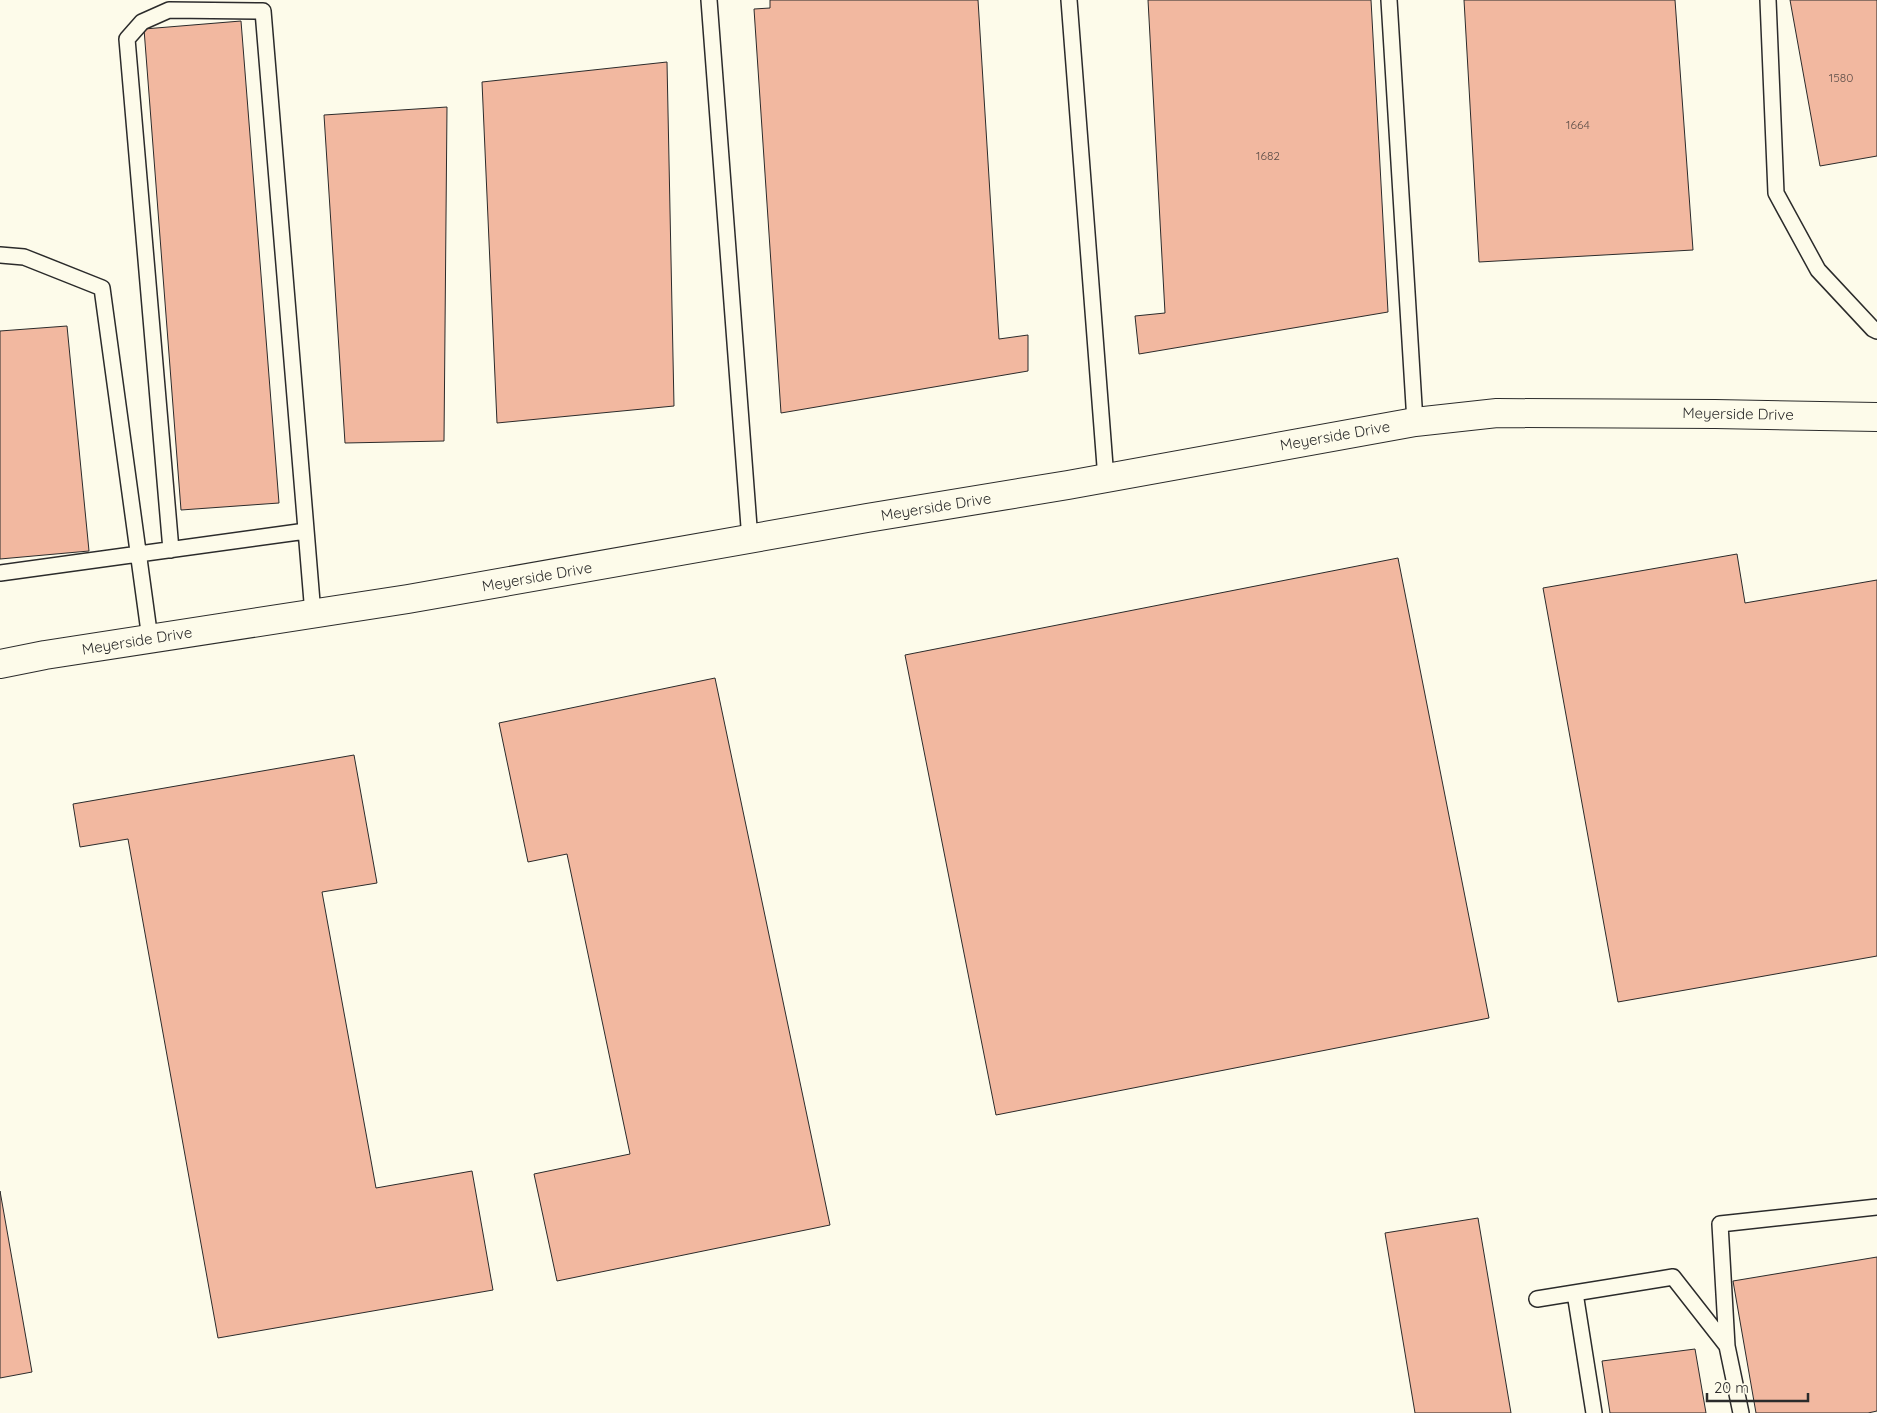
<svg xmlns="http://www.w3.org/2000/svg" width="1877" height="1413" font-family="Quicksand,sans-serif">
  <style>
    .building { fill: #f2b8a0; stroke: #2b2b2b }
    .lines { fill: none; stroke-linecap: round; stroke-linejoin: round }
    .lane-casing { stroke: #2b2b2b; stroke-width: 18 }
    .secondary-casing { stroke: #2b2b2b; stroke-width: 30 }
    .lane { stroke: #fdfbea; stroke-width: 15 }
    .secondary { stroke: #fdfbea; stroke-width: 28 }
    .labels { text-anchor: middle; stroke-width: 4; stroke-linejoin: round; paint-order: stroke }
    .number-label { font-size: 12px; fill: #5d4e48 }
    .street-label { font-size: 15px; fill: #2b2b2b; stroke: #fdfbea }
  </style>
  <rect width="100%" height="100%" fill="#fdfbea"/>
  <path class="building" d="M 770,0 L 978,0 L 999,339 L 1028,335 L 1028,371 L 781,413 L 754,9 L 770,8 Z
    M 1148,0 L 1371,0 L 1388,312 L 1139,354 L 1135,316 L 1165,313 Z
    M 1464,0 L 1675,0 L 1693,250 L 1479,262 Z
    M 1790,0 L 1877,0 L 1877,156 L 1820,166 Z
    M 241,21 L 279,503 L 181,510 L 144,29 Z
    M 667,62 L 674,406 L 497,423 L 482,82 Z
    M 447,107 L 444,441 L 345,443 L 324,115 Z
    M 67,326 L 89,551 L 0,559 L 0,331 Z
    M 1737,554 L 1745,603 L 1877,580 L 1877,956 L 1618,1002 L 1543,588 Z
    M 1398,558 L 1489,1018 L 996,1115 L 905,655 Z
    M 715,678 L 830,1225 L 557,1281 L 534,1174 L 630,1154 L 567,854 L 528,862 L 499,723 Z
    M 354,755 L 377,883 L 322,892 L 376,1188 L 472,1171 L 493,1290 L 218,1338 L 128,839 L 80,847 L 73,804 Z
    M 0,1191 L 32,1372 L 0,1378 Z
    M 1478,1218 L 1511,1413 L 1415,1413 L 1385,1233 Z
    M 1877,1257 L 1877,1411 L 1868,1413 L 1756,1413 L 1733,1281 Z
    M 1695,1349 L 1706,1413 L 1610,1413 L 1602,1361 Z"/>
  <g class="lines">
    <g class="lane-casing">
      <path id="lane" d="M 709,0 L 750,540
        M 1069,0 L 1106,479
        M 1389,0 L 1415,422
        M 1768,0 L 1776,193 L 1818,270 L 1873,329 L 1877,331
        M 0,255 L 24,257 L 102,288 L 150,639
        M 171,550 L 127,39 L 142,22 L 169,10 L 263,11 L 313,614
        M 0,573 L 306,531
        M 1575,1293 L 1594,1413
        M 1537,1299 L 1673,1277 L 1727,1346 L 1741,1413
        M 1727,1346 L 1720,1224 L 1877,1207"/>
    </g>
    <g class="secondary-casing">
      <path id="secondary" d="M 0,664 L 45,655 L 408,599 L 867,518 L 1068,485 L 1415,422 L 1497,413 L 1715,414 L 1877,417"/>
    </g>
    <use href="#lane" class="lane"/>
    <use href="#secondary" class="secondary"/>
  </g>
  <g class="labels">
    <g class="number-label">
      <text x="1841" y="82">1580</text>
      <text x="1578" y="129">1664</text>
      <text x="1268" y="160">1682</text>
    </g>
    <g class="street-label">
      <text transform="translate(1738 414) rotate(1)" y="5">Meyerside Drive</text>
      <text transform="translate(1335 436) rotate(-10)" y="5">Meyerside Drive</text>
      <text transform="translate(936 507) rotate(-9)" y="5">Meyerside Drive</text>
      <text transform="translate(537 577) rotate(-10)" y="5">Meyerside Drive</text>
      <text transform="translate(137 641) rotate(-9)" y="5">Meyerside Drive</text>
    </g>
  </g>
  <path d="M1707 1393v8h101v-8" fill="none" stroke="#2b2b2b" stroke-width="2.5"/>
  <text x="1714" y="1393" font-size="15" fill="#2b2b2b" stroke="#fdfbea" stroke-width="4" paint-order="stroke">20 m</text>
</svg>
